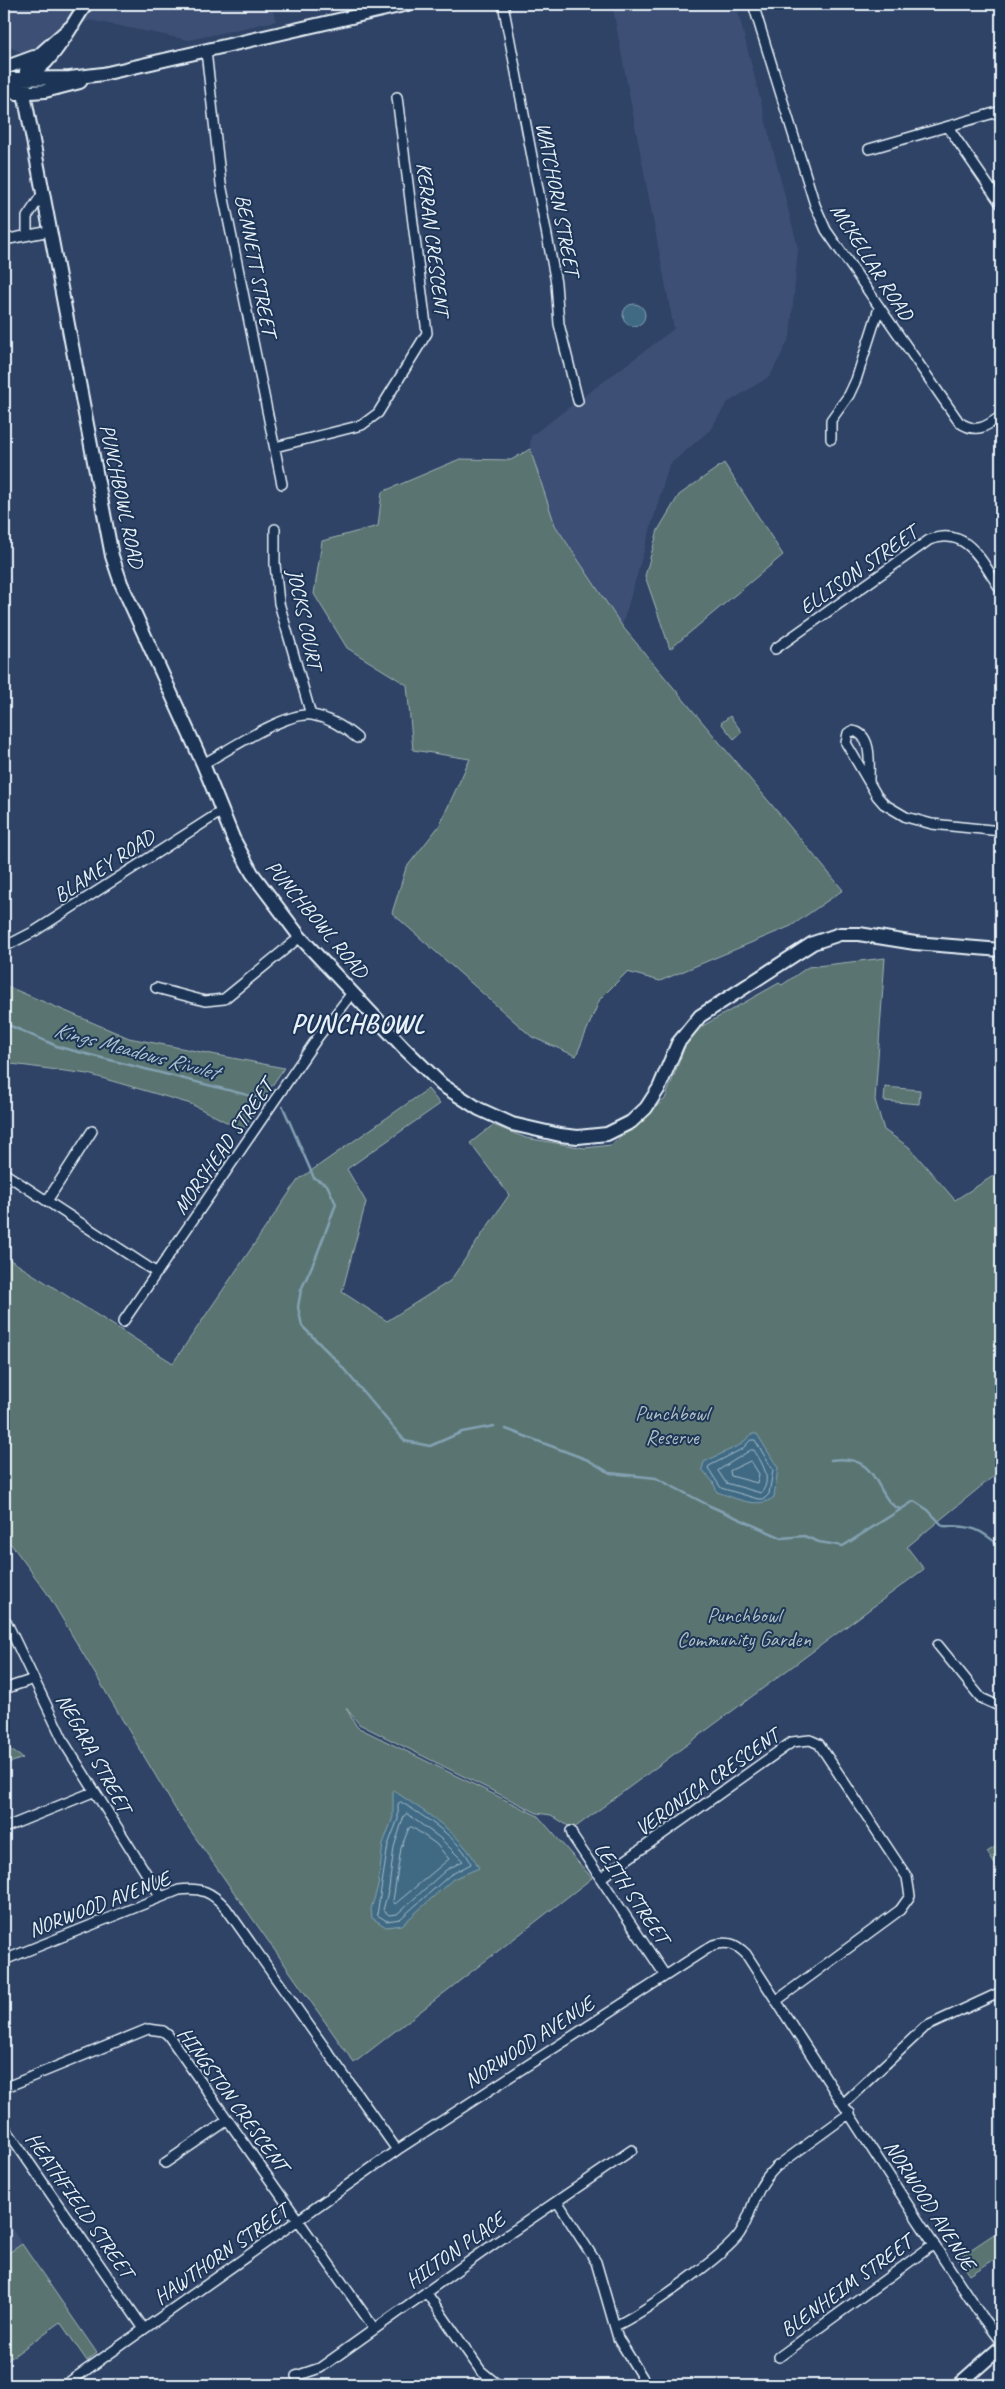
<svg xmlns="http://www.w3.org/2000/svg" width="1005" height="2389" font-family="Caveat,sans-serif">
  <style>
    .built { fill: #3e5075 }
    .green { fill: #5a7471; stroke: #a1b2b4 }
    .water { fill: #3f6b84; stroke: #83a1b2 }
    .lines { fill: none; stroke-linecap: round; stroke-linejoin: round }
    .shore { stroke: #a4bbca; stroke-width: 1 }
    .stream { stroke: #83a1b2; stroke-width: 2.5 }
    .street-casing { stroke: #e8f1f8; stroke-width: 12 }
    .secondary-casing { stroke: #e8f1f8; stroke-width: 16 }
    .street { stroke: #1d3557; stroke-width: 9 }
    .secondary { stroke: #1d3557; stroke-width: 12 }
    .labels { text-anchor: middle; stroke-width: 4; stroke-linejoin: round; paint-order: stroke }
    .street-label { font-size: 21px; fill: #e8f1f8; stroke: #1d3557 }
    .park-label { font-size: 21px; fill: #afbfc2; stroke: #1d3557 }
    .water-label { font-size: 22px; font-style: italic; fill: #adc2cf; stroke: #1d3557 }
    .district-label { font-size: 26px; font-weight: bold; letter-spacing: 1px; fill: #e8f1f8; stroke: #1d3557 }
  </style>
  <rect width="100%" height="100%" fill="#2f4367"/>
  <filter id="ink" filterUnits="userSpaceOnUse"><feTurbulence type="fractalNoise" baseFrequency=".02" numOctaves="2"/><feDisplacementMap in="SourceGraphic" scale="10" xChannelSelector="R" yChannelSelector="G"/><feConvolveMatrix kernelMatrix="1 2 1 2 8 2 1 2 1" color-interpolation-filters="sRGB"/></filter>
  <g filter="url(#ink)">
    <path class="built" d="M 4,4 L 271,4 L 276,21 L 189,40 L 90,20 L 22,53 L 4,44 Z
      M 612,4 L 736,4 L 798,248 L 790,337 L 770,376 L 727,403 L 710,430 L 669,465 L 622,626 L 555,525 L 530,449 L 531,436 L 674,329 Z
      M 4,2217 L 22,2244 L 4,2256 Z"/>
    <path class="green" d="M 530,449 L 555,525 L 622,626 L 843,890 L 791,926 L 660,981 L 627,972 L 600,999 L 576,1056 L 532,1037 L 392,913 L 406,868 L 439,826 L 470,759 L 413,750 L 407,685 L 347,648 L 314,594 L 322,541 L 378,526 L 382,492 L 460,459 L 511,460 Z
      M 724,463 L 783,555 L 670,649 L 645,576 L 658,530 L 679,495 Z
      M 730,716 L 742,732 L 734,739 L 721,723 Z
      M 885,958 L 875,1100 L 884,1130 L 909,1147 L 955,1200 L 1001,1171 L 1001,1470 L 907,1547 L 924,1569 L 573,1829 L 551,1815 L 537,1813 L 359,1724 L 346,1708 L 357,1727 L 538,1816 L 592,1878 L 354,2063 L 176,1810 L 47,1593 L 11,1544 L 4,1543 L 4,1256 L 173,1363 L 298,1180 L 428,1089 L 440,1104 L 347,1169 L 366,1202 L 342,1292 L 387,1321 L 450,1281 L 509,1195 L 470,1143 L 493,1125 L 526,1138 L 585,1148 L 611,1145 L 665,1099 L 690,1033 L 779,983 L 782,985 L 808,967 Z
      M 4,985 L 129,1038 L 284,1068 L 242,1130 L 191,1104 L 88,1074 L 4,1063 Z
      M 885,1087 L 920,1090 L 919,1104 L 884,1101 Z
      M 4,1741 L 6,1747 L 23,1758 L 4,1765 Z
      M 1001,1843 L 1001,1874 L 987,1852 Z
      M 994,2234 L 1001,2246 L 1001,2255 L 970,2275 L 958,2258 Z
      M 22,2244 L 97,2353 L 87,2361 L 60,2322 L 4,2363 L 4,2256 Z"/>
    <path class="water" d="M623 315a11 11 0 1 1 22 0a11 11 0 1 1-22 0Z
      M 752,1434 L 757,1434 L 778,1468 L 774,1497 C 759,1510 735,1498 717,1492 L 713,1482 L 702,1469 L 704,1462 L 740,1445 Z
      M 393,1790 C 424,1812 462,1833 479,1868 L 453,1879 L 402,1925 L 386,1927 L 372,1918 L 371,1909 L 378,1886 L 383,1844 L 393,1817 Z"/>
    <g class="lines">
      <path class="shore" d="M 751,1440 L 755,1440 L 773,1470 L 769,1494 L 764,1499 L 758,1499 L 721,1488 L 708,1468 L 709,1466 L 742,1449 Z
        M 751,1450 L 754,1450 C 762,1463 773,1479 761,1493 L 726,1483 L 718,1471 Z
        M 751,1461 L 759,1474 L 757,1483 L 731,1476 L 730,1471 Z
        M 401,1802 C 422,1815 463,1841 471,1864 L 450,1875 L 400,1919 L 387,1921 L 377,1915 L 388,1845 L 398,1819 L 398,1804 Z
        M 407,1814 L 440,1838 L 463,1861 L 446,1870 L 397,1914 L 389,1915 L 383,1910 L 389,1888 L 394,1847 L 404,1816 Z
        M 412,1827 L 436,1844 L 449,1859 L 395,1904 L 393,1901 L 401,1848 L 409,1828 Z"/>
      <path class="stream" d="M 4,1023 L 59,1047 L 263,1099
        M 283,1107 L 314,1178 L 327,1185 L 336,1204 L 316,1257 L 301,1290 L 298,1307 L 302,1326 L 337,1361 L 405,1441 L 430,1446 L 462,1432 L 494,1426
        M 506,1429 L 588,1460 L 610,1473 L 656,1478 L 710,1506 L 782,1538 L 804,1536 L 819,1542 L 843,1546 L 914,1501 L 928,1510 L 943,1526 C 973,1526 979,1528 1001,1547
        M 831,1460 C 883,1453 873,1499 900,1509"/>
      <g class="street-casing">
        <path id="street" d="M 503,4 L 556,283 L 559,324 L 578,401
          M 753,4 L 815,205 L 826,230 L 959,422 C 976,434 986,427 1001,416
          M 206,51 L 221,184 L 282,484
          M 948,127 L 1001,204
          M 869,149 L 1001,111
          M 27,235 L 27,217 L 43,193
          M 4,240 L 50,231
          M 831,439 L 831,420 L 849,395 L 856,380 L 879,308
          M 275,447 L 362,425 L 378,413 L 427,333 L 397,97
          M 275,529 L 275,564 L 279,603 L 311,715
          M 775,649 L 929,540 C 968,525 982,563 1001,590
          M 203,764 C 227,751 286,711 312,715 C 329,718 344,727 357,738
          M 869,780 C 869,765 873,733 852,731 L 848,733 L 846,743 L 877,796 L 884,804 L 906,817 L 932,824 L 1001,831
          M 4,947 L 35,931 L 222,811
          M 156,988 L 205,1001 L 224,999 L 300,937
          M 4,1173 L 157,1273
          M 47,1201 L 92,1131
          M 123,1322 L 318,1037 L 352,993
          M 6,1621 L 65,1744 L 161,1897
          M 938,1645 L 981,1698 L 1001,1707
          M 4,1689 L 34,1679
          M 4,1828 L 93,1792
          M 571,1831 L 573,1837 L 665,1975
          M 602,1877 L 792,1742 L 810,1740 L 819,1744 L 907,1877 L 910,1896 L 900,1910 L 776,2001
          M 4,1960 L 179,1890 C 201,1887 212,1892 226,1908 L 397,2150 L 713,1945 C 727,1941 735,1943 746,1954 L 917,2219 L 982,2317 L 1001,2342
          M 4,2088 L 148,2029 L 163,2031 L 168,2035 L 374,2328
          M 844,2103 L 925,2027 L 1001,1992
          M 4,2126 L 144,2329
          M 165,2163 L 228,2120
          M 557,2201 L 596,2262 L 618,2338 L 647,2385
          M 426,2292 L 481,2371 L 498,2385
          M 615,2326 C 640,2315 726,2255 740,2233 C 755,2208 752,2191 776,2167 L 850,2113
          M 779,2357 L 934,2244
          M 296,2376 L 320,2368 L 491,2246 L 632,2150
          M 65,2385 L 397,2150"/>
      </g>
      <g class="secondary-casing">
        <path id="secondary" d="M 73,25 L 30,63 L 26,71 L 24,93 L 112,556 L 121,583 L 203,764 L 233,838 L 252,873 L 300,937 L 405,1049 L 442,1085 L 479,1109 L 512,1124 L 560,1135 L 578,1137 L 607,1134 L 631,1122 L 646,1108 L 659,1088 L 678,1043 L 700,1016 L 813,943 L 840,934 L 859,934 L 915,943 L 1001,950
          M 4,68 L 34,57
          M 4,79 L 70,78 L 103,74 L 408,4
          M 4,88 C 50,73 61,41 86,4
          M 16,93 L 45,91 L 80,82
          M 958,2385 L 1001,2347"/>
      </g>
      <use href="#street" class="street"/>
      <use href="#secondary" class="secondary"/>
    </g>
  </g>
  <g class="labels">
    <g class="street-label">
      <text transform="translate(558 199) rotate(79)" y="7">WATCHORN STREET</text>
      <text transform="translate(433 239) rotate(83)" y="7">KERRAN CRESCENT</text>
      <text transform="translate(872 262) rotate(57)" y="7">MCKELLAR ROAD</text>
      <text transform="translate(256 265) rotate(79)" y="7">BENNETT STREET</text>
      <text transform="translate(122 496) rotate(78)" y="7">PUNCHBOWL ROAD</text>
      <text transform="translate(858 570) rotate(-35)" y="7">ELLISON STREET</text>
      <text transform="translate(305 619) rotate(78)" y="7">JOCKS COURT</text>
      <text transform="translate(104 866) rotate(-33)" y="7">BLAMEY ROAD</text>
      <text transform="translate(317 919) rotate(50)" y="7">PUNCHBOWL ROAD</text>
      <text transform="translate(223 1147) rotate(-55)" y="7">MORSHEAD STREET</text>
      <text transform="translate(94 1753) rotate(61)" y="7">NEGARA STREET</text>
      <text transform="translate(707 1782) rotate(-35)" y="7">VERONICA CRESCENT</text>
      <text transform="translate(632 1893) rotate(56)" y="7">LEITH STREET</text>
      <text transform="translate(99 1904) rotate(-21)" y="7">NORWOOD AVENUE</text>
      <text transform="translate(529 2042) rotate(-33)" y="7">NORWOOD AVENUE</text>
      <text transform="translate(233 2099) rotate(54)" y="7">HINGSTON CRESCENT</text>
      <text transform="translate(80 2205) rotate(55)" y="7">HEATHFIELD STREET</text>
      <text transform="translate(930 2205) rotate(57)" y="7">NORWOOD AVENUE</text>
      <text transform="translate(455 2250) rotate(-35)" y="7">HILTON PLACE</text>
      <text transform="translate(221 2254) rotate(-35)" y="7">HAWTHORN STREET</text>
      <text transform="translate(846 2286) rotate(-36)" y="7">BLENHEIM STREET</text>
    </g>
    <g class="park-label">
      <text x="672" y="1420">Punchbowl<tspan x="672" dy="24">Reserve</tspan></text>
      <text x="744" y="1622">Punchbowl<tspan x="744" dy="24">Community Garden</tspan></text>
    </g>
    <g class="water-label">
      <text transform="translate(136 1050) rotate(15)" y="8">Kings Meadows Rivulet</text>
    </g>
    <g class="district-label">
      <text x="358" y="1032">PUNCHBOWL</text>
    </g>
  </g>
  <rect width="1005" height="2389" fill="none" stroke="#1d3557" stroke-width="20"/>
  <rect x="10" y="10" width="985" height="2369" fill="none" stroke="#e8f1f8" stroke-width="2" filter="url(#ink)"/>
</svg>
